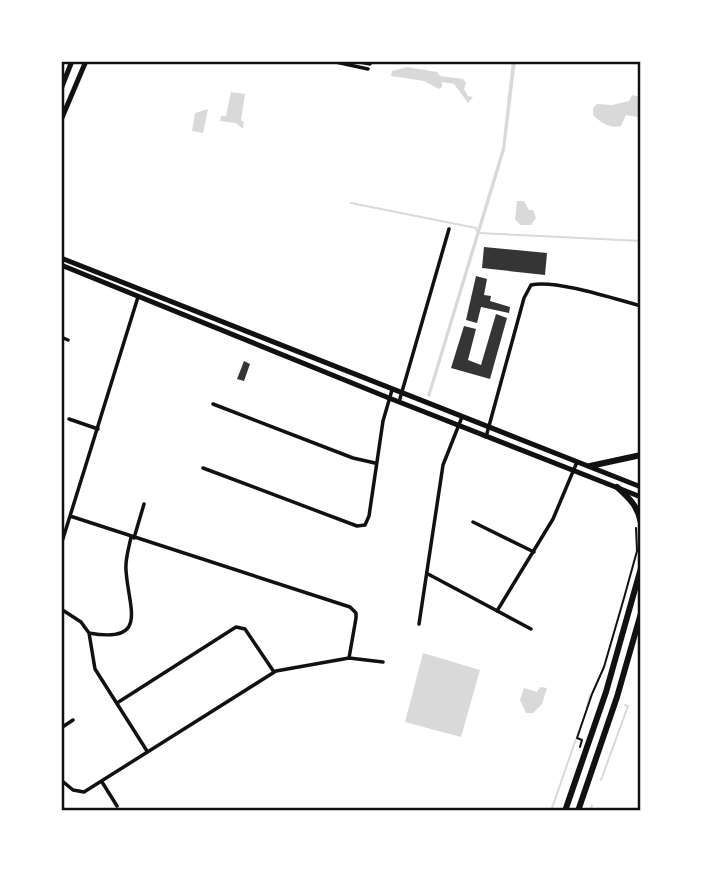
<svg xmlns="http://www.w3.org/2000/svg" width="702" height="872" font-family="'Alegreya Sans',sans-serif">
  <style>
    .water { fill: #d9d9d9 }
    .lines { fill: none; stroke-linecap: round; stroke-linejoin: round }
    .stream { stroke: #d9d9d9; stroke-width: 2 }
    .building { fill: #353535 }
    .path { stroke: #111; stroke-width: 2 }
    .minor { stroke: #111; stroke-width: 3.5 }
    .tertiary { stroke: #111; stroke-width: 5 }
    .secondary { stroke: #111; stroke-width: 5 }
    .primary { stroke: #111; stroke-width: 6 }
    .neatline { fill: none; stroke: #111; stroke-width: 2.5 }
  </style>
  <rect width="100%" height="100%" fill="#fff"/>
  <path class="water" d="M 512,61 L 516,61 L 505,150 L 430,397 L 427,396 L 502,148 Z
    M 407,67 L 437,72 L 440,76 L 463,79 L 466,83 L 464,89 L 468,96 L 473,97 L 468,103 L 454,84 L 442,82 L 442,87 L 439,89 L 424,81 L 391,76 L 392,71 Z
    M 231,92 L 245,94 L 241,120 L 244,122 L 243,129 L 236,123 L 220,121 L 221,116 L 226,116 Z
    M 632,95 L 641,97 L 641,118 L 626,115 L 621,126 C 610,129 601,123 593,115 L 593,108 L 597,104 L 612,105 L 629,101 Z
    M 208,109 L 203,133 L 192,131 L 195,113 Z
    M 517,201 L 524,201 L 529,210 L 533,210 L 536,218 L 531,225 L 520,225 L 515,219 Z
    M 423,653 L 480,670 L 461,737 L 405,722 Z
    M 540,687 L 547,688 L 542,704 L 533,713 L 526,713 L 520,700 L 524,688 L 537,692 Z"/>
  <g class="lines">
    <path class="stream" d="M 351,203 L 476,228 L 478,233 L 641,241
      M 587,707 L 590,695
      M 601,780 L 628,706 L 625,705
      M 551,811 L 576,739
      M 590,811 L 592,806"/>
  </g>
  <path class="building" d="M 484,247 L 547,253 L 545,275 L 482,268 Z
    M 476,276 L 487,279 L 484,295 L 491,296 L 490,301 L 510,307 L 509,313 L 481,307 L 477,323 L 466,320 Z
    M 496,314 L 507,318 L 490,379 L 451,368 L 464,326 L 476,329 L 468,360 L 481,365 Z
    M 244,361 L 250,364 L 244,381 L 237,379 Z"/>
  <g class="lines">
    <path class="path" d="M 580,747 L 582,740 L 577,738 L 592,694 L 604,667 L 624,598 L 637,551 L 636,528"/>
    <path class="minor" d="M 331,61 L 368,69
      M 355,61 L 370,64
      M 61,337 L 68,340
      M 399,402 L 449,229
      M 213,404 L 353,458 L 375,463
      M 69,419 L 98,429
      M 486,437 L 524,298 L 531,285 C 555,279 615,299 641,306
      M 203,468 L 357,526 L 365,525 L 369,516 L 383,421 L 392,390
      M 70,516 L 350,607 L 356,613 L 356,618 L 349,658
      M 473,522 L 534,552
      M 134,538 L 144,504
      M 61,545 L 138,297
      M 428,574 L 531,629
      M 61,609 L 81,622 L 89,633 C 150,644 128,607 126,570 C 125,559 129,548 131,537
      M 497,611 L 553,519 L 577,462
      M 419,624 L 443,465 L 462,417
      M 89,633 L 95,669 L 147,751
      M 117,703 L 236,627 L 245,629 L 274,672
      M 61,728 L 73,720
      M 61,780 L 73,790 L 84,792 L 276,671 L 349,658 L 383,662
      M 102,782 L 117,806"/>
    <path class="tertiary" d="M 61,89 L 72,61
      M 61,120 L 86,61"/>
    <path class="secondary" d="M 61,258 L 641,487
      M 61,265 L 389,398 L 641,497"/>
    <path class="primary" d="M 590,466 L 641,455
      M 617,487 C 629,498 638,506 641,523
      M 565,811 L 606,692 L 641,568
      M 578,811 L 617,697 L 641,613"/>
  </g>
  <rect width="702" height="872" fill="none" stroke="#ffffff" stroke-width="126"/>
  <rect x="63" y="63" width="576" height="746" class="neatline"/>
</svg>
